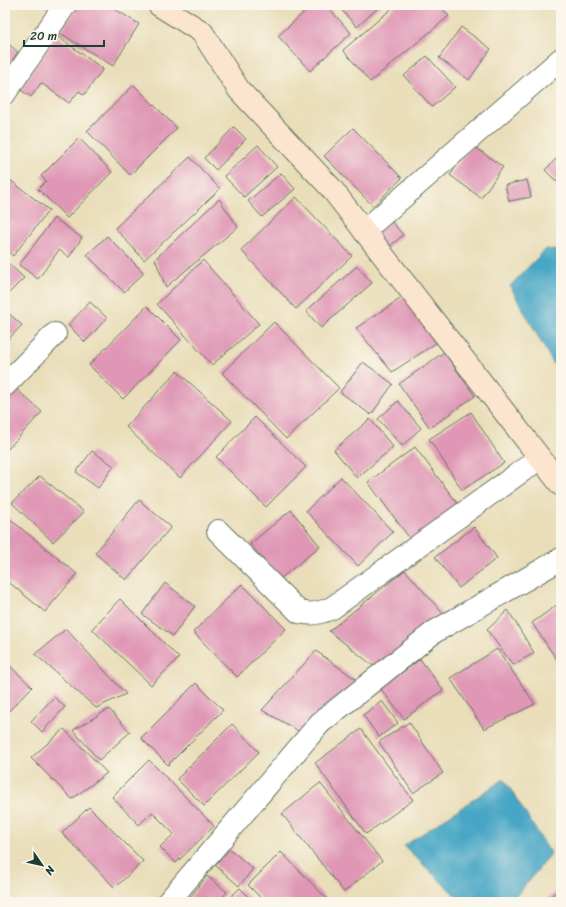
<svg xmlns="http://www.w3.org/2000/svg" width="566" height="907" font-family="Sriracha,sans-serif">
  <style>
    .water { fill: #46a6c5; stroke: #32727c }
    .building { fill: #df97b5 }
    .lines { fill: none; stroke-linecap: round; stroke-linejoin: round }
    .street-casing { stroke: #667563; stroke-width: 24 }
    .secondary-casing { stroke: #667563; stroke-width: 24 }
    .street { stroke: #fff; stroke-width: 22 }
    .secondary { stroke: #fbe5cf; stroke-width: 22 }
  </style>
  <rect width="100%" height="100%" fill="#fbf7ec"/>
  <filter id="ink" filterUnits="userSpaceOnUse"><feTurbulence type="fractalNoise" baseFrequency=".025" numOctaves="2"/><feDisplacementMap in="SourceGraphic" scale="8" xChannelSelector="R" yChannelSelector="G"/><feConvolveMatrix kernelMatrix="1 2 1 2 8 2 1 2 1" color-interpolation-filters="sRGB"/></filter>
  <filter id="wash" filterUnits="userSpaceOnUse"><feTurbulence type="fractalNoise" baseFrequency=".012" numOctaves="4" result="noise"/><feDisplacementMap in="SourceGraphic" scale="16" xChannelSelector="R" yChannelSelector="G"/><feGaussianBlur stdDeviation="0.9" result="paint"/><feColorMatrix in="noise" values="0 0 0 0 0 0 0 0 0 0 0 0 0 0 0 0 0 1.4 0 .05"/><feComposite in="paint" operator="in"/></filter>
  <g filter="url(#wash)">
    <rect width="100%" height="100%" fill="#e9deb9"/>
    <path class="water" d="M 546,249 L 561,251 L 561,374 L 554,365 L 510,286 Z
      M 504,779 L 551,854 L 511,902 L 462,902 L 404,846 Z"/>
    <g id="blocks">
      <path class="building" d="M 78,5 L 108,5 L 139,24 L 113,66 L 60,33 Z
        M 312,5 L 326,5 L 351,33 L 310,71 L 278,36 Z
        M 337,5 L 381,5 L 357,27 Z
        M 396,5 L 439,5 L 449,16 L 370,82 L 343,50 Z
        M 461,27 L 491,49 L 469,80 L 439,58 Z
        M 57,36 L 103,69 L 84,95 L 79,91 L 69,103 L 41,83 L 31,97 L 19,89 Z
        M 7,43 L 18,52 L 12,60 L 17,64 L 5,78 L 5,46 Z
        M 427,56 L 455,87 L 432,107 L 404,76 Z
        M 134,85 L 177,128 L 130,175 L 87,131 Z
        M 234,127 L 246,139 L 216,170 L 204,158 Z
        M 353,128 L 402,178 L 373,206 L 324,156 Z
        M 79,138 L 112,172 L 67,218 L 38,189 L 46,181 L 41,176 Z
        M 258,145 L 277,167 L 244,197 L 224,176 Z
        M 472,145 L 503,167 L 481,198 L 450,175 Z
        M 561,154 L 561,186 L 545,170 Z
        M 190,157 L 220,189 L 144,260 L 115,228 Z
        M 281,173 L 295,189 L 262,217 L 248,201 Z
        M 5,176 L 49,210 L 13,256 L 5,249 Z
        M 527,180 L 531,197 L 509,201 L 505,185 Z
        M 296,197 L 352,256 L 296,309 L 241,250 Z
        M 219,199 L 238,227 L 166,287 L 155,259 Z
        M 388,217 L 403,235 L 386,250 L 371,231 Z
        M 54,218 L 82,238 L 69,257 L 59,250 L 38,279 L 19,265 Z
        M 107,236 L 144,273 L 124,292 L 87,255 Z
        M 203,260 L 259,324 L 212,365 L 157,304 Z
        M 8,263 L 24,278 L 8,294 L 5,291 L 5,266 Z
        M 357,266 L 372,283 L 321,328 L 306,311 Z
        M 406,295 L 436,343 L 392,372 L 356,328 Z
        M 90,302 L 107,318 L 85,342 L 68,325 Z
        M 147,306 L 181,340 L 123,399 L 89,365 Z
        M 5,310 L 22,325 L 5,343 Z
        M 274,322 L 339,388 L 286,439 L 222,373 Z
        M 444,352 L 475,396 L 430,428 L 399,384 Z
        M 363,362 L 393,384 L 371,415 L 340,392 Z
        M 177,371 L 232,421 L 180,478 L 126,427 Z
        M 13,386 L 42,412 L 5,452 L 5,395 Z
        M 398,401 L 421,428 L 402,446 L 378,419 Z
        M 471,412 L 504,463 L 462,490 L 429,439 Z
        M 255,417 L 306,467 L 266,507 L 216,457 Z
        M 370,419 L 393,447 L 357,478 L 334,450 Z
        M 415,447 L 461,508 L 413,543 L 368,482 Z
        M 92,451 L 114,466 L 98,488 L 76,472 Z
        M 40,476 L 84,512 L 53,542 L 12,503 Z
        M 341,477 L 393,532 L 358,566 L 306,511 Z
        M 139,500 L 171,527 L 126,580 L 95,553 Z
        M 291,510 L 320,546 L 280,579 L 250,544 Z
        M 5,515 L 77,574 L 45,612 L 5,579 Z
        M 474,527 L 497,558 L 459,588 L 435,557 Z
        M 405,570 L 445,616 L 376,668 L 329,631 Z
        M 165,583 L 195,606 L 173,636 L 142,614 Z
        M 242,584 L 286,629 L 237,677 L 193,632 Z
        M 120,599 L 179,658 L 151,685 L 92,629 Z
        M 561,602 L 561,666 L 532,623 Z
        M 508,610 L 534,653 L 513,665 L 487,630 Z
        M 66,629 L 126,694 L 96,708 L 35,654 Z
        M 497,649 L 535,704 L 484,729 L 450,678 Z
        M 316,651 L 361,683 L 302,733 L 262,710 Z
        M 420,659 L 443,690 L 404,719 L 381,689 Z
        M 8,664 L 32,687 L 5,715 L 5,667 Z
        M 196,683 L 223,710 L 168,765 L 141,738 Z
        M 54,697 L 65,707 L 42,732 L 31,721 Z
        M 382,701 L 398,723 L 379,737 L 363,715 Z
        M 109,709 L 130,732 L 99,760 L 73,730 Z
        M 409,722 L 443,773 L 413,793 L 379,742 Z
        M 232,724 L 259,752 L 204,806 L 177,779 Z
        M 64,729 L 107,773 L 72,799 L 31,758 Z
        M 361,729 L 413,800 L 366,834 L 315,763 Z
        M 149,760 L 214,826 L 176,863 L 160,847 L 174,834 L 152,812 L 139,825 L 112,797 Z
        M 320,783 L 382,861 L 344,892 L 282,814 Z
        M 89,807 L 143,861 L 115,888 L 62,833 Z
        M 230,849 L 253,869 L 239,886 L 215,865 Z
        M 281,852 L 330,902 L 265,902 L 248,885 Z
        M 207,876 L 227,892 L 219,902 L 186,902 Z
        M 240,888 L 254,902 L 225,902 Z
        M 561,888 L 561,902 L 543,902 Z"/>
    </g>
  </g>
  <g filter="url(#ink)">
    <use href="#blocks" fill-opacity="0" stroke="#667563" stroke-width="1"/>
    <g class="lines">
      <g class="street-casing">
        <path id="street" d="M 5,93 L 65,5
          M 364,231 L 561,59
          M 5,385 L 55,334
          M 218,531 L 299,612 C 312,615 320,613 332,608 L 540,458
          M 168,902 L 320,723 L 434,632 L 561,559"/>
      </g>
      <g class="secondary-casing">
        <path id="secondary" d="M 159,5 L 202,32 L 239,90 L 331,188 L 561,485"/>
      </g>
      <use href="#street" class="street"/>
      <use href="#secondary" class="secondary"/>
    </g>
  </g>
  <rect width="566" height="907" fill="none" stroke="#fbf7ec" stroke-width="20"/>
  <g transform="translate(42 865) rotate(124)" stroke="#fbf7ec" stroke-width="3" paint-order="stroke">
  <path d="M0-3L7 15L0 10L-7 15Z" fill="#1f3d34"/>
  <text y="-6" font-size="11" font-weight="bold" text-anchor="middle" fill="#1f3d34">N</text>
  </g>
  <path d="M24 40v6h80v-6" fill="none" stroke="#1f3d34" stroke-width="2"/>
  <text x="30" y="40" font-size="12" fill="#1f3d34" stroke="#fbf7ec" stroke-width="3" paint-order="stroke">20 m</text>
</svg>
